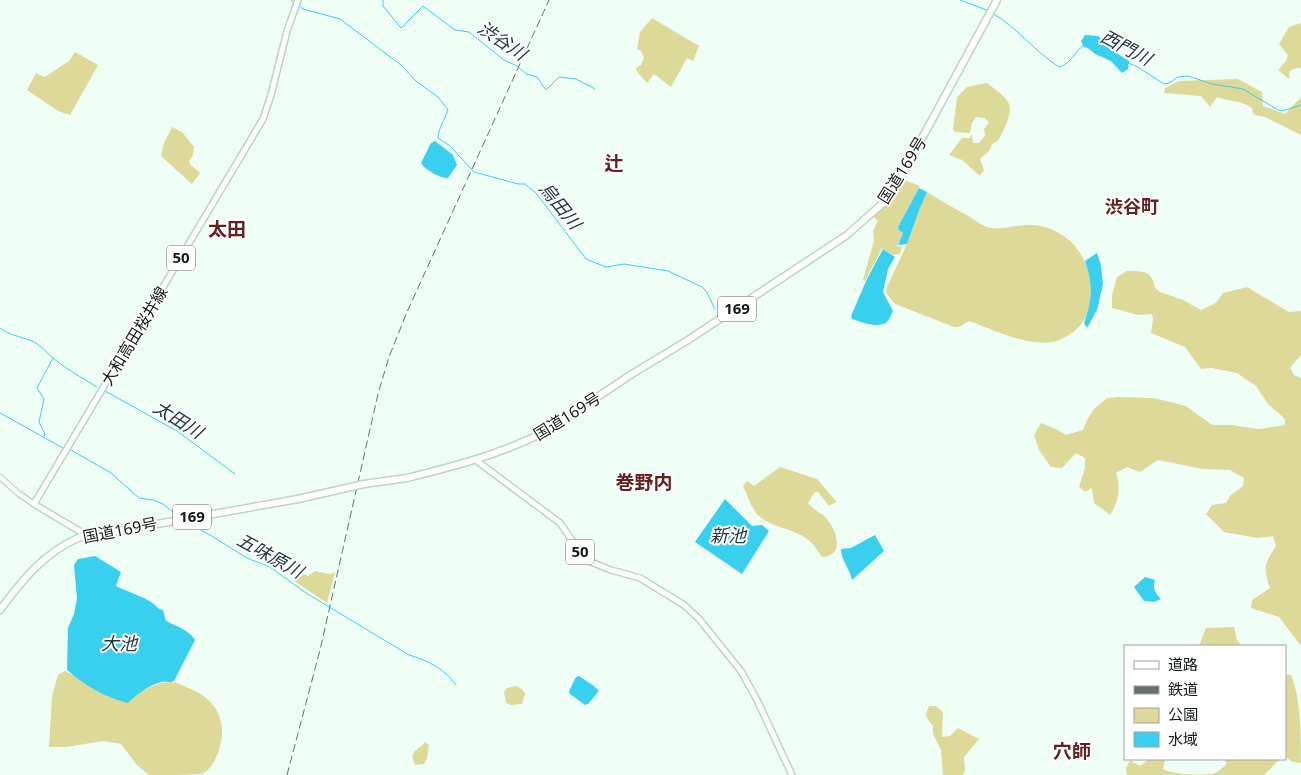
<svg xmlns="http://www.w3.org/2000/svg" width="1301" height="775" font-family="'Noto Sans','Noto Sans JP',sans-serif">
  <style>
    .green { fill: #dcd999 }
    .water { fill: #39d0ef }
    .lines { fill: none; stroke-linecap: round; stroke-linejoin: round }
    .stream { stroke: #39d0ef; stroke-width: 1 }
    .secondary-casing { stroke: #bbd5c6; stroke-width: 7 }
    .primary-casing { stroke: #bbd5c6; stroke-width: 8 }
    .highway-casing { stroke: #bbd5c6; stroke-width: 9 }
    .secondary { stroke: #fff; stroke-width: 4.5 }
    .primary { stroke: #fff; stroke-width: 5 }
    .highway { stroke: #fff; stroke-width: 6 }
    .rail { stroke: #647068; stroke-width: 1; stroke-dasharray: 8 4; stroke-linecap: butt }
    .highway-bridge-casing { stroke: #bbd5c6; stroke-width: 9; stroke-linecap: butt }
    .highway-bridge { stroke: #fff; stroke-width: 6 }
    .labels { text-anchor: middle; stroke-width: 4; stroke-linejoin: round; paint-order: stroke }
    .shield { fill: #fff; stroke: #59605c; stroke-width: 1 }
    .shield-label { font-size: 15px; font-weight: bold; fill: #121c16 }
    .street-label { font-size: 16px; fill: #121c16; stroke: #fff }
    .water-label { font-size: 18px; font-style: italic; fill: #20383e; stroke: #fff }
    .neighbourhood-label { font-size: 18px; font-weight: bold; fill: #652020; stroke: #fff }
    .quarter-label { font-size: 19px; font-weight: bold; fill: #652020; stroke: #fff }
  </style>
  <rect width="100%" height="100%" fill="#effff5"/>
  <path class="green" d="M 652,18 L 699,46 L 693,61 L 687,58 L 671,87 L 654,74 L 647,83 L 638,73 L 636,68 L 641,65 L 644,58 L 641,51 L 637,49 L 640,32 Z
    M 1301,23 L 1301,68 C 1297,68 1289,69 1289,74 C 1289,76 1290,77 1289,79 L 1278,70 L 1286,61 L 1288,55 L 1279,44 L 1289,27 Z
    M 75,52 L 98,65 L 70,115 L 58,111 L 27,90 L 36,73 L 45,77 L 69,61 Z
    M 1238,79 L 1262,92 L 1263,106 L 1285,114 L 1301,97 L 1301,135 L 1265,117 L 1255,115 L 1252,112 L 1253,109 C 1243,100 1229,102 1217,97 L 1210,107 L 1201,96 L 1164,93 L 1165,88 L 1179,81 Z
    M 987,83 C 993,88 1001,93 1006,99 C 1016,110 1003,131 998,141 L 992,144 L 990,150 L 980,159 L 984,170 L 980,176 L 962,160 L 949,155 L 962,138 L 970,138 L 972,134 L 973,143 L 979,143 L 985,136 L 984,129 L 989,123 L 985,118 L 976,117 L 972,123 L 970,133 L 955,132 L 953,129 L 957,97 L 967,87 Z
    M 172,127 L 182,132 L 194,147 L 193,155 L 189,161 L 190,164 L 200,173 L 192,184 L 161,156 L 164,143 Z
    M 901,179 L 920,186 L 898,227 L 903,233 L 897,246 L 902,247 L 900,254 L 893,255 L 882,248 L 865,281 L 863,280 L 874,241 L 873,231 L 878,221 L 873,217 L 883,206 Z
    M 927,192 C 941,201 956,209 970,217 C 975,220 981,225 987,227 C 1000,231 1014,225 1028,225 C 1043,224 1059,231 1070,241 C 1096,265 1102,318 1067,336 C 1063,338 1058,341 1053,342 C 1024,346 995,330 969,321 L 959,327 L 954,327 L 895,304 L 886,293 L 887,287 L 907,244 L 920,208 Z
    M 1127,271 C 1143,271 1152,270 1155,288 L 1160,292 L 1183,300 L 1201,310 L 1216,303 L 1223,293 L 1247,287 L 1289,312 L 1301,311 L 1301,355 L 1290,368 L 1294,375 L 1301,378 L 1301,646 L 1279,617 L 1251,608 L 1252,600 L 1270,588 C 1263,568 1264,564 1276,546 L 1273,536 L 1258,538 L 1224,532 L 1206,514 L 1212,505 L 1226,503 L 1230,496 L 1243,486 L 1244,478 L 1230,470 L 1203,469 L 1158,460 L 1140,472 L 1127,467 L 1116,473 C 1121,489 1119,501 1110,515 L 1094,503 L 1092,488 L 1085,492 L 1079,487 L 1085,468 L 1085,458 L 1076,453 L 1062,468 L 1051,467 L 1039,450 L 1034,435 L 1041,423 L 1056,429 L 1066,435 L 1083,430 L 1087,420 L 1094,409 L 1107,398 L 1118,397 L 1152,398 L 1170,402 L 1186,406 L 1212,425 L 1232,425 L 1258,429 L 1285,425 L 1285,419 L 1268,404 L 1256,386 L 1237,373 L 1211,368 L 1201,369 L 1185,347 L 1151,333 L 1153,319 L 1152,314 L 1138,315 L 1112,308 L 1112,295 L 1117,277 Z
    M 780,467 L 817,479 L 835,500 L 836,502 L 829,506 L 818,492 L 815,492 L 808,503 C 813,509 817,511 823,515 C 836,526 847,556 822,557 C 818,551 813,543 807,539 C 793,528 776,529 760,517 C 751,509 748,496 743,486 L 747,481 L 754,486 Z
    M 298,571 L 308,576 L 315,571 L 330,574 L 335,572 L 327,603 L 293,580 Z
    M 1234,627 L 1237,640 L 1242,646 L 1199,646 L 1206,628 Z
    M 65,671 L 122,701 C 137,694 156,681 172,682 C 176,682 182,685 186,687 C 217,698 229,722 218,753 C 214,762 211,769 202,774 C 194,775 159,775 149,775 L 137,765 L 121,744 L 103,741 L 66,747 L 49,747 L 52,696 L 58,675 Z
    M 1285,674 L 1291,675 C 1301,699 1301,734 1301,763 L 1293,762 L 1285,757 Z
    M 517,686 L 523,690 L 525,694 L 522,704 L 511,705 L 506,703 L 504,692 L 507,688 Z
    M 929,706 L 936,706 L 943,712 L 942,737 L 950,736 L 958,728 L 979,739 L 964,757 L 965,770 L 963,775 L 943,775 L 941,750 L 933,734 L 933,726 L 928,720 L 926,714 Z
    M 425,742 L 429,745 L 427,758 L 424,764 L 415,765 C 408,749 419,751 425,742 Z
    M 1149,759 L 1165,759 L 1163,769 C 1174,775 1199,775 1212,774 C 1217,773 1222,768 1226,765 L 1226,759 L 1280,759 L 1264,775 L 1127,775 L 1126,768 L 1130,760 L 1140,766 Z"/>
  <path class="water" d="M 1085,35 L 1098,36 L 1118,54 L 1129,61 L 1128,69 L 1122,73 L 1111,61 L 1095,54 L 1088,48 L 1084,47 L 1081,41 Z
    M 435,141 L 453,155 L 457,165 L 448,178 C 440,178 425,170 421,163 L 431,143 Z
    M 919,188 L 927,192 L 920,208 L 907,244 L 898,245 L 903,233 L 899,230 L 898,227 Z
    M 883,249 L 895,257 L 888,269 L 883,292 L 893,311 C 892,314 889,319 887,322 C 878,329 861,322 852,319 L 851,316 L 867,279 Z
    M 1097,253 L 1101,265 L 1103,284 L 1097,310 L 1087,328 L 1084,323 C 1093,299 1093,285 1085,261 Z
    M 725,499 L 752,526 L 762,525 L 769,531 L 742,574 L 695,542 Z
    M 875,535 L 884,551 L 852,580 C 850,569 841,560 841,549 L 851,548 Z
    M 95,556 L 121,572 L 116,586 C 129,593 149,597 159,609 L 163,610 L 166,621 C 176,626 189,630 195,640 L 174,681 C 169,683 166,681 162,682 C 149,685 138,693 128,703 C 106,698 84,685 67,670 L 68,628 L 74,614 L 77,598 L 74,565 L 78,559 Z
    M 1145,577 L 1155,580 C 1152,588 1155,593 1161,599 L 1154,602 L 1144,601 L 1134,587 Z
    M 579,676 L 594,686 L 599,691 L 588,704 L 585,705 L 570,694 L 569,691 L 576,677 Z"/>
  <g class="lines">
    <path class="stream" d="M 291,0 L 293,2
      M 383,0 L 383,6 L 401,28 L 423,6 L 455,30 L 469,32 L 504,60 L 517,66 L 526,74 L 537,77 L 546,90 L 559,77 L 576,79 L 595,89
      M 960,0 L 989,11
      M 300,6 L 303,9 L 340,19 L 401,65 L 416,81 L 438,97 L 448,110 C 445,119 438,129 438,138 L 450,146 L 474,172 L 518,184 L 525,184 L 536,193 L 586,259 L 606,267 L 624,264 L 668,271 L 702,287 L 706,291 L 715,309
      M 992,13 C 1017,27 1035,52 1059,67 C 1072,63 1074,52 1084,45
      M 1128,63 L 1136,66 L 1164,84 L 1169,83 L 1178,77 L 1188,76 L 1212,84 L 1243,89 L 1278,110 L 1282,111 L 1301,105
      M 0,328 C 9,336 25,337 36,343 C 43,348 48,354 54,359 C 68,370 82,378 97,387
      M 105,391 L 177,431 L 235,474
      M 0,413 L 63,448
      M 44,437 L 45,434 L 39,422 L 44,399 L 37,388 L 53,358
      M 71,450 L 111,473 L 139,498 L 153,500 L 163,504 L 179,517
      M 186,522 L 210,535 L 247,558 L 270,567 L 306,593 L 409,655 C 427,660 445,669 456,685"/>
    <g class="secondary-casing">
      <path id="secondary" d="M 0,477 L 18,493 L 34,504"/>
    </g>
    <g class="primary-casing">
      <path id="primary" d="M 477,461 L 560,523 L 583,556 L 591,562 L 611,570 L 640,578 L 684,605 L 699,619 L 741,671 L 757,700 L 792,775
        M 86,535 L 34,504 L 263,119 L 271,95 L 287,31 L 298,0"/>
    </g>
    <g class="highway-casing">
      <path id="highway" d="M 407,478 C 455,466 502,454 546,431 L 632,374 L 688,340 L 847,235 L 883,203 L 901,177 L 997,0
        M 0,610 C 22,580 44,553 78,538 L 298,499"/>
    </g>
    <use href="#secondary" class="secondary"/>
    <use href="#primary" class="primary"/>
    <use href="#highway" class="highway"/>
    <path class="rail" d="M 287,775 L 320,650 L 378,394 L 389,357 L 407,312 L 549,0"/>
    <g class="highway-bridge-casing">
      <path id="highway-bridge" d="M 298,499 L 364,484 L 407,478"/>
    </g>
    <use href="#highway-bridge" class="highway-bridge"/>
  </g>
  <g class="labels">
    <g class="shield">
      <rect x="167" y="245.5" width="28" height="25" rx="4"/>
      <rect x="718" y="296.5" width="38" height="25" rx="4"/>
      <rect x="173" y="504.5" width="38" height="25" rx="4"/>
      <rect x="566" y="539.5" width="28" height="25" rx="4"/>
    </g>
    <g class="shield-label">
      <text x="181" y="263">50</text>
      <text x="737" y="314">169</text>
      <text x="192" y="522">169</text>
      <text x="580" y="557">50</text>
    </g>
    <g class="street-label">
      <text transform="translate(902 170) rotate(-58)" y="6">国道169号</text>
      <text transform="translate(134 336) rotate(-59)" y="6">大和高田桜井線</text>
      <text transform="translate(567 416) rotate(-32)" y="6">国道169号</text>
      <text transform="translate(120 530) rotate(-11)" y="6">国道169号</text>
    </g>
    <g class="water-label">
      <text transform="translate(502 41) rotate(34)" y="6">渋谷川</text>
      <text transform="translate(1126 48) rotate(28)" y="6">西門川</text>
      <text transform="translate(560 206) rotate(51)" y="6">烏田川</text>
      <text transform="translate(178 420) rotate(32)" y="6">太田川</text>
      <text x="728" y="542">新池</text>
      <text transform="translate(270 556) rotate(29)" y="6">五味原川</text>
      <text x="119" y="650">大池</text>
    </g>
    <g class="neighbourhood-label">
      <text x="1132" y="213">渋谷町</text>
    </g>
    <g class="quarter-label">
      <text x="614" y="170">辻</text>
      <text x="227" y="236">太田</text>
      <text x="644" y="489">巻野内</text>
      <text x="1072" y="758">穴師</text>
    </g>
  </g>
  <rect x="1124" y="645" width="162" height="115" fill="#ffffff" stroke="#a0a4a2"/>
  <rect x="1134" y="661" width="25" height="8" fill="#ffffff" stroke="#a0a4a2"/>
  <text x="1168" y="670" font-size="15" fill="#121c16">道路</text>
  <rect x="1134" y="686" width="25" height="8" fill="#647068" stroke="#a0a4a2"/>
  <text x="1168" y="695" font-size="15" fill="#121c16">鉄道</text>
  <rect x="1134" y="708" width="25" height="15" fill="#dcd999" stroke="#a0a4a2"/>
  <text x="1168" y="720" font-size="15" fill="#121c16">公園</text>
  <rect x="1134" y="732" width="25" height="15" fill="#39d0ef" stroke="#a0a4a2"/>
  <text x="1168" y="745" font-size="15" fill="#121c16">水域</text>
</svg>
